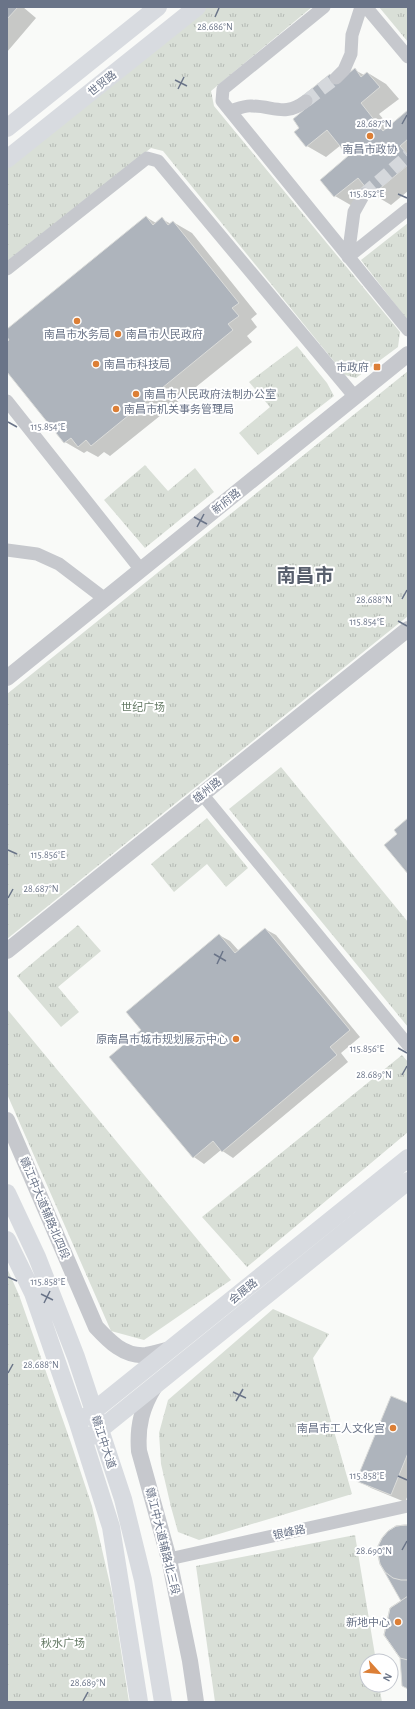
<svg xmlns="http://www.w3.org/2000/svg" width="415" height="1709" font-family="'Alegreya Sans','Noto Sans SC',sans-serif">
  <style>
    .grass { fill: url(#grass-tufts) }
    .shadow { fill: #0003 }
    .building { fill: #aeb4bc; stroke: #dbdcda }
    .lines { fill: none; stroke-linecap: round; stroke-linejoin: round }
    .minor-tunnel { stroke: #d5d8dc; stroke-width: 13; stroke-dasharray: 13 6; stroke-linecap: butt }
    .minor { stroke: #c6c8cd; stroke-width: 13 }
    .tertiary { stroke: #c6c8cd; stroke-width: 16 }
    .secondary { stroke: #d8dbe0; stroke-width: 18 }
    .ticks { fill: none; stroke: #6a7488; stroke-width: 1.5 }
    .poi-dot { fill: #dc7f36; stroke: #fff; stroke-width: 1.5 }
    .labels { text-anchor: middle; stroke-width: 4; stroke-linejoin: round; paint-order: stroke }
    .street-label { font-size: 11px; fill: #6a7488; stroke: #fff }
    .poi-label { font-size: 11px; fill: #6a7488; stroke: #fff; text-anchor: start }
    .park-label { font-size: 11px; fill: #657a65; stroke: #fff }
    .town-label { font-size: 19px; font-weight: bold; fill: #585f6d; stroke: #fff }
    .ticks-label { font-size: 10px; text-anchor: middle; fill: #6a7488; stroke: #fff; stroke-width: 4; stroke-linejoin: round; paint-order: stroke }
  </style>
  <defs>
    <pattern id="grass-tufts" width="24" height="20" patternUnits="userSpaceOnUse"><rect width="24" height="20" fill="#d9dfd7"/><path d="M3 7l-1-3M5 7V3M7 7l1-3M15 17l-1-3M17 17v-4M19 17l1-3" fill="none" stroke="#b4b9b4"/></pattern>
  </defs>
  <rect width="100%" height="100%" fill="#f9faf8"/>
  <path class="grass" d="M 203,7 L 312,7 L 211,91 L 214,106 L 400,332 L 398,347 L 356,378 L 345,375 L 163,151 L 151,148 L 7,261 L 7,167 Z
    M 379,7 L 408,7 L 408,42 Z
    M 408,223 L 408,321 L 361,260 Z
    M 297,346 L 327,383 L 334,396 L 258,455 L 239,433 L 270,407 L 249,382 Z
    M 408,371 L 408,616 L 7,939 L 7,694 Z
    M 145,465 L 168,491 L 195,468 L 214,492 L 145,548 L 104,500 Z
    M 281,767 L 408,922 L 408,1027 L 229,809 Z
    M 207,818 L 248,868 L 226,887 L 207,864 L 174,892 L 151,864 Z
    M 78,925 L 101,951 L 58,987 L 79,1012 L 61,1027 L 17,976 Z
    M 7,1009 L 231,1280 L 144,1340 L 111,1331 L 7,1094 Z
    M 402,1055 L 408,1062 L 408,1132 L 247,1267 L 202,1217 Z
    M 7,1268 L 19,1295 L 71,1443 L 92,1506 L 112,1593 L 129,1702 L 7,1702 Z
    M 273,1309 L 329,1334 L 313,1358 L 352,1494 L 199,1540 L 178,1532 L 171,1507 L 161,1464 L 159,1433 L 168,1400 Z
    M 355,1535 L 376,1661 L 367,1661 L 367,1685 L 379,1685 L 382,1702 L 215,1702 L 196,1566 Z"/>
  <path class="shadow" d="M 7,7 L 23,7 L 36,18 L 7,52 Z
    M 355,70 L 364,75 L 368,73 L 386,84 L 399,99 L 379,114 L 390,127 L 408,112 L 408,191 L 391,205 L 371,193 L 354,207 L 335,196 L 350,157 L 341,145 L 326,157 L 307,146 L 296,132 L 340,81 Z
    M 146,217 L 156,223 L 162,219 L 171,224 L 173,222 L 192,233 L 257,314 L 251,319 L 257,327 L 247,336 L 252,342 L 110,456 L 104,452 L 98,457 L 87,451 L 84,453 L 65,442 L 7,370 L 7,343 L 11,340 L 7,336 L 7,330 Z
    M 265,929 L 276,935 L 360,1037 L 341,1053 L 348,1062 L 233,1158 L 221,1150 L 204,1164 L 194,1157 L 143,1030 L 219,935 L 230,941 L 239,951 Z
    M 408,1404 L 408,1495 L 405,1502 L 371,1488 L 357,1480 Z"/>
  <path class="building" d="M 7,7 L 18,7 L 7,19 Z
    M 355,68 L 361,77 L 367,72 L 380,87 L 361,103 L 383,131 L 408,110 L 408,139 L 400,146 L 408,155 L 408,165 L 372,195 L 358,178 L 334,197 L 320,180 L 348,156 L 327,130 L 306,147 L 294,132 L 299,128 L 293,119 L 311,104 L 304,95 L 330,74 L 337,83 Z
    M 146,216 L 153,225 L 162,217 L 168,225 L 173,221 L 239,303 L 232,308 L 239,316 L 228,324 L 233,330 L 91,446 L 86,440 L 78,447 L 71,438 L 64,443 L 7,372 L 7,342 L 9,340 L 7,337 L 7,329 Z
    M 408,818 L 408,874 L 384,845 L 397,834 L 394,830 Z
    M 265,928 L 350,1030 L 330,1047 L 337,1055 L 222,1152 L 213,1141 L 193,1158 L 109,1057 L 141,1030 L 126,1012 L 219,934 L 235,953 Z
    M 391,1396 L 408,1403 L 408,1453 L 391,1495 L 356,1481 Z
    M 405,1525 L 408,1525 L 408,1580 L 401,1580 L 393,1578 L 385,1572 L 380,1564 L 378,1555 L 378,1546 L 382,1538 L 388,1531 L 396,1526 Z
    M 405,1525 L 408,1525 L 408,1689 L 402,1686 L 400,1658 L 384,1635 L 390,1608 L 401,1601 L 380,1564 L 378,1555 L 378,1546 L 382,1538 L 388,1531 L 396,1526 Z
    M 408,1596 L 408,1660 L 400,1658 L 384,1635 L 390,1608 Z"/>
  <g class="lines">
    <path class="minor-tunnel" d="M 306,101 L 336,78
      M 364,194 L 408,156"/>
    <path class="minor" d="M 324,7 L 223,89 L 222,101 L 408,330
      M 366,7 L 408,57
      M 336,78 L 344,70 L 351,54 L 352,35 L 361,7
      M 230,111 C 237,109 245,105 252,106 C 274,106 285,117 306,101
      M 364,194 L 354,212 L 348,257 L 408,209
      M 7,269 L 147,158 L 158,161 L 355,397
      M 7,401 L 141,570
      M 7,550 L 37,554 L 59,564 L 105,599
      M 202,794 L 408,1045
      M 169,1559 L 408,1506"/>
    <path class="tertiary" d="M 7,678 L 408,354
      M 7,951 L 408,629
      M 7,1120 L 96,1327 C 109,1341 124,1357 146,1355 C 154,1354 162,1351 170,1349
      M 155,1386 C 142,1407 137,1426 139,1451 L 169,1559 L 190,1661 L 196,1702"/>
    <path class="secondary" d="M 7,128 L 158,7
      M 7,159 L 197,7
      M 7,1193 L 37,1257 L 76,1357 L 123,1499 L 143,1580 L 163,1702
      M 7,1240 L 33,1293 L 78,1423 L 111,1527 L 139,1702
      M 86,1417 L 408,1158
      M 92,1436 L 408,1181"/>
  </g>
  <path class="ticks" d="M 215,17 L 219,8M 175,80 L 187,86M 178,89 L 184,77M 402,124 L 407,115M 398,194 L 407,198M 8,422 L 17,427M 194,517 L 207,524M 197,527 L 204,514M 402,599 L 407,590M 398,621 L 407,626M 8,850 L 17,854M 8,898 L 13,889M 214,954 L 226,961M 217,964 L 223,951M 398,1048 L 407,1053M 402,1075 L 407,1066M 8,1277 L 17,1281M 41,1294 L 53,1300M 44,1303 L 50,1291M 8,1373 L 13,1364M 233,1392 L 246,1398M 236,1401 L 243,1389M 398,1476 L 407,1480M 402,1550 L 407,1541M 83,1701 L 88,1692"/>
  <g class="poi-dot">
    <circle cx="370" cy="136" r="4"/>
    <circle cx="77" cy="321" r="4"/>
    <circle cx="118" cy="334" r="4"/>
    <circle cx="96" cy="364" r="4"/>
    <rect x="373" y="363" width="8" height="8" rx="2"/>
    <circle cx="136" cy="394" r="4"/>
    <circle cx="116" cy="409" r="4"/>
    <circle cx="236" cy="1039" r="4"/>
    <circle cx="393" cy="1428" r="4"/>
    <circle cx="398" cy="1622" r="4"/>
  </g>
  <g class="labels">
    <g class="street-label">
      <text transform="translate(102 83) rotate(-39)" y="4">世贸路</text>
      <text transform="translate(226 501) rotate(-39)" y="4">新府路</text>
      <text transform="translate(207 790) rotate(-39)" y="4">雄州路</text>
      <text transform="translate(45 1208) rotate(67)" y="4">赣江中大道辅路北四段</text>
      <text transform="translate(243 1291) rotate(-39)" y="4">会展路</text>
      <text transform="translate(104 1442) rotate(72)" y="4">赣江中大道</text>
      <text transform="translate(289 1532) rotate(-12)" y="4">银峰路</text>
      <text transform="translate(163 1541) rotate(76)" y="4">赣江中大道辅路北三段</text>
    </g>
    <g class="poi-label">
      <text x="370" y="153" text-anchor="middle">南昌市政协</text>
      <text x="77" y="338" text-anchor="middle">南昌市水务局</text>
      <text x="126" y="338">南昌市人民政府</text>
      <text x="104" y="368">南昌市科技局</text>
      <text x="369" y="371" text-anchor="end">市政府</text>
      <text x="144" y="398">南昌市人民政府法制办公室</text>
      <text x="124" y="413">南昌市机关事务管理局</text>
      <text x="228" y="1043" text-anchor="end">原南昌市城市规划展示中心</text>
      <text x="385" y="1432" text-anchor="end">南昌市工人文化宫</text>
      <text x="390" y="1626" text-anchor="end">新地中心</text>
    </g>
    <g class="park-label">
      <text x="143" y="711">世纪广场</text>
      <text x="63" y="1647">秋水广场</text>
    </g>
    <g class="town-label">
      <text x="305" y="582">南昌市</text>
    </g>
  </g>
  <g class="ticks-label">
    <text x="215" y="30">28.686°N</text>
    <text x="374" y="127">28.687°N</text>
    <text x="367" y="197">115.852°E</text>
    <text x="48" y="430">115.854°E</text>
    <text x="374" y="603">28.688°N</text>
    <text x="367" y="625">115.854°E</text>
    <text x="48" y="858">115.856°E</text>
    <text x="41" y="892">28.687°N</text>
    <text x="367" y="1052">115.856°E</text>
    <text x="374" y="1078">28.689°N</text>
    <text x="48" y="1285">115.858°E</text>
    <text x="41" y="1368">28.688°N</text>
    <text x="367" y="1479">115.858°E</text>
    <text x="374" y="1554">28.690°N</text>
    <text x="88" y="1686">28.689°N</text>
  </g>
  <rect width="415" height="1709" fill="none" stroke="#6a7488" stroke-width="16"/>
  <g transform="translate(379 1673) rotate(117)"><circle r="19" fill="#ffffff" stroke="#c3c7cf"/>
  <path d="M0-3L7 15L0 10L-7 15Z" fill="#dc7f36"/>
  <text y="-6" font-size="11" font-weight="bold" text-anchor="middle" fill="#6a7488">N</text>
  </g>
</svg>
